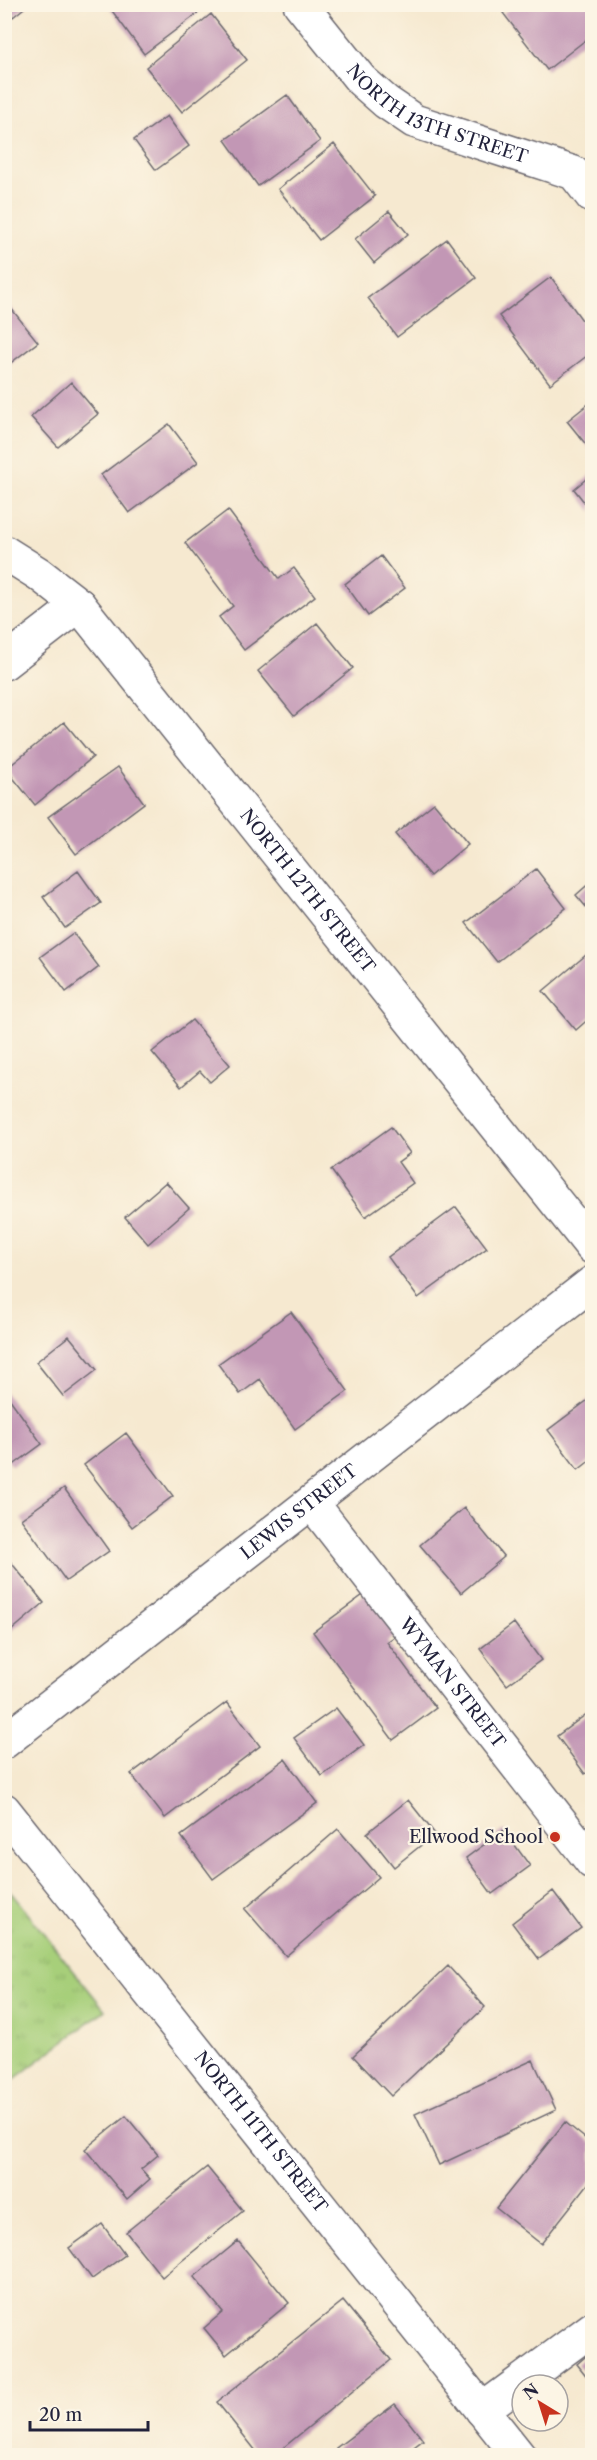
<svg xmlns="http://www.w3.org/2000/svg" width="597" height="2460" font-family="'Libre Caslon Text',serif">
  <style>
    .park { fill: url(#park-tufts); stroke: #64785a; stroke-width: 1.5 }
    .building { fill: #c297b5 }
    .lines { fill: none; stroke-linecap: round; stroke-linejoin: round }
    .street-casing { stroke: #6c686f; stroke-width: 36 }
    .street { stroke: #fff; stroke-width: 33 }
    .poi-dot { fill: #c8321e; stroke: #fcf5e5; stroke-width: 2 }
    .labels { text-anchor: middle; stroke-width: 4.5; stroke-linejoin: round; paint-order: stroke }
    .street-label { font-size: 18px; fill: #22223b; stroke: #fcf5e5 }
    .poi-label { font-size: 18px; fill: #22223b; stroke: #fcf5e5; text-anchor: end }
  </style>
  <defs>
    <pattern id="park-tufts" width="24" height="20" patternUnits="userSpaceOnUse" patternTransform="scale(1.5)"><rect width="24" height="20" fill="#a7cf7a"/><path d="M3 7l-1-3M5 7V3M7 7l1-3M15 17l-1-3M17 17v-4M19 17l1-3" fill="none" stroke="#8fb16a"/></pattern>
  </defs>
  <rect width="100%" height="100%" fill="#fcf5e5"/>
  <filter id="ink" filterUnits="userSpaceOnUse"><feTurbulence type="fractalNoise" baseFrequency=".0167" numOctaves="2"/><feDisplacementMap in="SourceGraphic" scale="12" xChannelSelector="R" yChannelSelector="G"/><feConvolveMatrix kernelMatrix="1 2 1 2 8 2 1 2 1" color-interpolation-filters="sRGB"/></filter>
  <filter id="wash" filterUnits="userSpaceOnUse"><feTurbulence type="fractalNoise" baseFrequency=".008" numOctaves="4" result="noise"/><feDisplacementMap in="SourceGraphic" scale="24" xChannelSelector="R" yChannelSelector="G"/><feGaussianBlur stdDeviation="1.35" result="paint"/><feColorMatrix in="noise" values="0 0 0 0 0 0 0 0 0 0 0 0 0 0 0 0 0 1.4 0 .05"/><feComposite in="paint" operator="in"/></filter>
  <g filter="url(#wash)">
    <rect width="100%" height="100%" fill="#f6e9d0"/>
    <path class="park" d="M 5,1885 L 105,2010 L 5,2086 Z"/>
    <g id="blocks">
      <path class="building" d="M 4,4 L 29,4 L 13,17 Z
        M 107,4 L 192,4 L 198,13 L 144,54 Z
        M 515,5 L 592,5 L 592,35 L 547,70 L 503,13 Z
        M 211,14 L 247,60 L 182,112 L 146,67 Z
        M 287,95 L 320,141 L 258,186 L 225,140 Z
        M 167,116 L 189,146 L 156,170 L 134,140 Z
        M 334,144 L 375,196 L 319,240 L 278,189 Z
        M 389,211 L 408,234 L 374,263 L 355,239 Z
        M 447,239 L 476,278 L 397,337 L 368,298 Z
        M 551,277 L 592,334 L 592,352 L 550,384 L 499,316 Z
        M 6,302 L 38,342 L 4,368 L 4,304 Z
        M 71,382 L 98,414 L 58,447 L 31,417 Z
        M 592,401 L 592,452 L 567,421 Z
        M 169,424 L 198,462 L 129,513 L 101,475 Z
        M 592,474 L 592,512 L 574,489 Z
        M 228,510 L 279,579 L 294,568 L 315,596 L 244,650 L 219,617 L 233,606 L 185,543 Z
        M 381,556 L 405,588 L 368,616 L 345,584 Z
        M 317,623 L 353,668 L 294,716 L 258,671 Z
        M 64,722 L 93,757 L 35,805 L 6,769 Z
        M 118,767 L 144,803 L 76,854 L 48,817 Z
        M 434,803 L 468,844 L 430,876 L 395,834 Z
        M 536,869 L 566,908 L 497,962 L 466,923 Z
        M 78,871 L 101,903 L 65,928 L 43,897 Z
        M 592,881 L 592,914 L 576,895 Z
        M 73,933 L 99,967 L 66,992 L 40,957 Z
        M 592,950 L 592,1016 L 576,1030 L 543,991 Z
        M 192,1020 L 230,1065 L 210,1082 L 200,1071 L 181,1087 L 152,1052 Z
        M 391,1127 L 410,1153 L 398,1162 L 413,1183 L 365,1217 L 331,1170 Z
        M 166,1182 L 189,1208 L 148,1244 L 125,1217 Z
        M 456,1207 L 487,1248 L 418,1298 L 388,1257 Z
        M 291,1312 L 348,1391 L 295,1429 L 260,1379 L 240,1394 L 218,1364 Z
        M 69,1336 L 97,1370 L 63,1396 L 36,1362 Z
        M 4,1391 L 42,1444 L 12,1466 L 4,1456 Z
        M 592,1397 L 592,1459 L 578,1470 L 548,1430 Z
        M 126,1433 L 173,1496 L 132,1527 L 84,1465 Z
        M 64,1488 L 109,1551 L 66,1581 L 21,1519 Z
        M 464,1508 L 504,1557 L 461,1593 L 420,1545 Z
        M 5,1555 L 44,1603 L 5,1636 Z
        M 374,1587 L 405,1629 L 387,1642 L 436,1708 L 393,1740 L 313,1632 Z
        M 514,1623 L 541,1660 L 507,1685 L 480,1649 Z
        M 227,1702 L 260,1746 L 165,1818 L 131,1774 Z
        M 336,1708 L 364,1745 L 322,1776 L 294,1738 Z
        M 592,1710 L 592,1769 L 585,1774 L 557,1736 Z
        M 285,1759 L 317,1803 L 213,1879 L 181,1836 Z
        M 408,1800 L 435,1834 L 394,1867 L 367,1833 Z
        M 338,1829 L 379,1877 L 286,1956 L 245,1909 Z
        M 504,1830 L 530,1866 L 492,1894 L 466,1858 Z
        M 553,1891 L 581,1928 L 539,1959 L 512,1923 Z
        M 448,1966 L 485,2007 L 391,2096 L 353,2056 Z
        M 533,2060 L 556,2110 L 439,2165 L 415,2114 Z
        M 126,2116 L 158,2155 L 141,2169 L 150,2179 L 127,2199 L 85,2149 Z
        M 565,2122 L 592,2144 L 592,2179 L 541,2244 L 496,2208 Z
        M 207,2167 L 243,2211 L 162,2277 L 126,2232 Z
        M 102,2224 L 125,2255 L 92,2279 L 69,2248 Z
        M 238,2241 L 289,2303 L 226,2355 L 204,2328 L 223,2312 L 194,2277 Z
        M 343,2301 L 391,2360 L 273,2456 L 260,2456 L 217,2402 Z
        M 592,2351 L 592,2383 L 577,2364 Z
        M 395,2404 L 423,2440 L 402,2456 L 392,2456 L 389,2451 L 383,2456 L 341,2456 L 336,2448 Z"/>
    </g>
  </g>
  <g filter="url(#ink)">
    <use href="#blocks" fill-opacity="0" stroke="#6c686f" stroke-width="1.5"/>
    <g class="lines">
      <g class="street-casing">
        <g id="street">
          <path id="s1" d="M 300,4 L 361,80 L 386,102 L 414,121 L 574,173 L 592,196"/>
          <path id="s2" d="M 4,552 L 39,574 L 79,605 L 592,1247"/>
          <path d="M 4,663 L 79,605"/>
          <path id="s3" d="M 312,1503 L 592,1862"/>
          <path id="s4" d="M 4,1742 L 592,1283"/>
          <path id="s5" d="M 4,1810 L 519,2456"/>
          <path d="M 482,2410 L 592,2329"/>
        </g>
      </g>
      <use href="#street" class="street"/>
    </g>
  </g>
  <circle class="poi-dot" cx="555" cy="1837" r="6"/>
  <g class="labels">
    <g class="street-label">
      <text dy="6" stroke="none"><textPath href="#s1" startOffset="182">NORTH 13TH STREET</textPath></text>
      <text dy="6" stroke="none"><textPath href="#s2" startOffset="458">NORTH 12TH STREET</textPath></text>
      <text dy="6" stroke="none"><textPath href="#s4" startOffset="374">LEWIS STREET</textPath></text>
      <text dy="6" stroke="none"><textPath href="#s3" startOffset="228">WYMAN STREET</textPath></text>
      <text dy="6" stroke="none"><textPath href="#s5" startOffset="412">NORTH 11TH STREET</textPath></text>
    </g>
    <g class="poi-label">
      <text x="543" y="1843">Ellwood School</text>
    </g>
  </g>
  <rect width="597" height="2460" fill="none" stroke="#fcf5e5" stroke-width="24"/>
  <g transform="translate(540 2403) rotate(322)"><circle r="28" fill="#fcf5e5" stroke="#a5a1a1" stroke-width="1.5"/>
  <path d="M0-4.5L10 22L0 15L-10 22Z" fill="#c8321e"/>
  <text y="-9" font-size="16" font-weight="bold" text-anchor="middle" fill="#22223b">N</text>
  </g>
  <path d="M30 2421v9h118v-9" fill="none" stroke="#22223b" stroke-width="3"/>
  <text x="39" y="2421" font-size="18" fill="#22223b" stroke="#fcf5e5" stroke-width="4.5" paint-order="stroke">20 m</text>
</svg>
